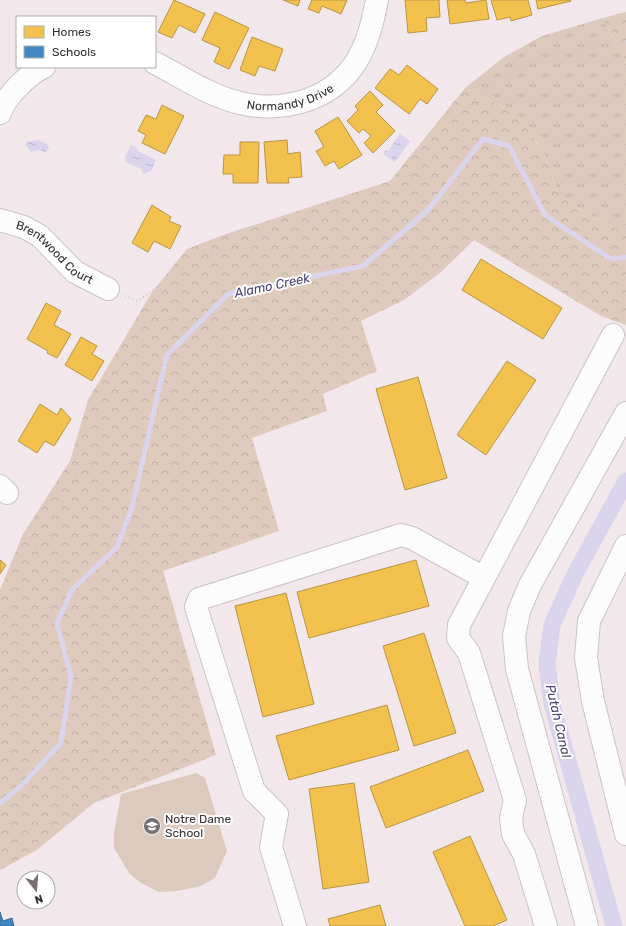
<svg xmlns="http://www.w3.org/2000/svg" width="626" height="926" font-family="Rubik,sans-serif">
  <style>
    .grass { fill: url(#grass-tufts) }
    .forest { fill: url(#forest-crowns) }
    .garden { fill: #dccabe }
    .water { fill: url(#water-ripples) }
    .homes { fill: #f2c14e; stroke: #b99545 }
    .schools { fill: #3f88c5; stroke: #3c6d99 }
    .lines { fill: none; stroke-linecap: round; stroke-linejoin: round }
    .stream { stroke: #dad4ed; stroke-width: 5 }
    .canal { stroke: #dad4ed; stroke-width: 17 }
    .minor-casing { stroke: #cac3c5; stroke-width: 24 }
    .path { stroke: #cdc9ca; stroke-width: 2.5; stroke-dasharray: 1 3; stroke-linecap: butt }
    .minor { stroke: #fdfcfc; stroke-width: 22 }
    .labels { text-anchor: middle; stroke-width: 4; stroke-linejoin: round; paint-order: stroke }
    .street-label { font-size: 12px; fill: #352f31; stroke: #fff }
    .poi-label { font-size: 12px; fill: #352f31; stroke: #fff; text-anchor: start }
    .water-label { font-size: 13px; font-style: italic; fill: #4c4372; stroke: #fff }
  </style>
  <defs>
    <pattern id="grass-tufts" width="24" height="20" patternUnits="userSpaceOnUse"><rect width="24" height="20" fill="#dccabe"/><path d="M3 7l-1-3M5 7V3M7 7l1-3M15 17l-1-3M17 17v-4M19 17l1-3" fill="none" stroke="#bdaea4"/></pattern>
    <pattern id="forest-crowns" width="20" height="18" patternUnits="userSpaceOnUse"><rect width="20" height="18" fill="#dfcbbe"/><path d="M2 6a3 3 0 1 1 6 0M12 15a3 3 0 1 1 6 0" fill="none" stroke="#c0afa4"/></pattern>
    <pattern id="water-ripples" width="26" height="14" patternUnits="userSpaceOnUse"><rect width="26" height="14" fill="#dad4ed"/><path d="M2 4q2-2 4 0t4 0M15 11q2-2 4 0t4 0" fill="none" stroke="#bcb6cc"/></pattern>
  </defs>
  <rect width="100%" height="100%" fill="#f2e8eb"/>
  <path class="grass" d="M 603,18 L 626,63 L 626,232 L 623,232 L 581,210 L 558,193 L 544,153 L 517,114 L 465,88 L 504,57 L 542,36 Z"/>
  <path class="forest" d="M 626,12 L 626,63 L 603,18 Z
    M 465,88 L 517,114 L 544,153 L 558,193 L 581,210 L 623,232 L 626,232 L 626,325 L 601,316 L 474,240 L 440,273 L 404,300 L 361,321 L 377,371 L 323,394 L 327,411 L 252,438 L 279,531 L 163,571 L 216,755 L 94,803 L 37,850 L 0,870 L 0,590 L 23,534 L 70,461 L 88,400 L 152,292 L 187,249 L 223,235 L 390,181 Z"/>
  <path class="garden" d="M 196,773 L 205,778 L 227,851 L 215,878 L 201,886 L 177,891 L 159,892 L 141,883 L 129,873 L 114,848 L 114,833 L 121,794 Z"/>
  <path class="water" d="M 400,134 L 410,141 L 395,162 L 383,154 L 386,150 L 388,151 Z
    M 39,140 L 48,145 L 49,148 L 46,152 L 38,150 L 31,152 L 26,146 L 27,142 Z
    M 131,145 L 136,147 L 138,151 L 156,160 L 151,171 L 144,174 L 141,169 L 126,162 L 125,157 Z"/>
  <path class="homes" d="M 174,0 L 205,14 L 195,33 L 179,25 L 172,38 L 158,32 Z
    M 283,0 L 300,0 L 298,6 Z
    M 312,0 L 347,0 L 341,14 L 322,6 L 319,13 L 308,9 Z
    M 405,0 L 439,0 L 440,17 L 426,18 L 427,31 L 408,33 Z
    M 447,0 L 465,0 L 466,3 L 486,0 L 489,19 L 450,24 Z
    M 491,0 L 528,0 L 532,15 L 511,21 L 510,17 L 497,20 Z
    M 536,0 L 570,0 L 571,1 L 538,9 Z
    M 215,12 L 249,28 L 229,69 L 214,62 L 220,48 L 202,40 Z
    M 252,37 L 283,49 L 275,71 L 259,66 L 255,76 L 240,70 Z
    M 407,65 L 438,89 L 427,104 L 420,99 L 409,114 L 375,88 L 390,69 L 399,75 Z
    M 370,91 L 383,105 L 376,112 L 395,131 L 373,153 L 364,143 L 371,136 L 363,129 L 359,133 L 347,121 L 358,110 L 355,106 Z
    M 162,105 L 184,116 L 165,154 L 142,143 L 146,135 L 138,131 L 146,115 L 156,119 Z
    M 338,117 L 362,155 L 339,169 L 334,161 L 325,166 L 316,151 L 324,147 L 315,131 Z
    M 287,140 L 288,154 L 300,152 L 302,177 L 288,178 L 289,183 L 267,183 L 264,142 Z
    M 240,142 L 259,142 L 258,183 L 233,183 L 233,174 L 223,174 L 224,155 L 240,155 Z
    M 152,205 L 171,217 L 169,221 L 181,226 L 170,249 L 154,241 L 148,252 L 132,243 Z
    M 481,259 L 562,308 L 543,339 L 462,290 Z
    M 46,303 L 61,311 L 54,325 L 71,334 L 57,358 L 47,353 L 48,351 L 27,339 Z
    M 81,337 L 97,346 L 92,354 L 104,361 L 92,381 L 65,365 Z
    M 507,361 L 536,380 L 486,455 L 457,435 Z
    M 418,377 L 447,478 L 405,490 L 376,389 Z
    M 40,404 L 57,415 L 61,408 L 71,419 L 54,446 L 45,441 L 37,453 L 18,441 Z
    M 0,560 L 6,565 L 0,574 Z
    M 416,560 L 429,606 L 309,638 L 297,592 Z
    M 286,593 L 314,704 L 263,717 L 235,606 Z
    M 424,633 L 456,733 L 414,746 L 383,646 Z
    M 387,705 L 399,750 L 289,780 L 276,736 Z
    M 468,750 L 484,791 L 386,828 L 370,787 Z
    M 354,783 L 369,882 L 323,889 L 309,789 Z
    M 470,836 L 507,920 L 493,926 L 465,926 L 433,852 Z
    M 380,905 L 386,926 L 330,926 L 328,919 Z"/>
  <path class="schools" d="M 0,912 L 3,921 L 12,918 L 14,926 L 0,926 Z"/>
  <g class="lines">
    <path class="stream" d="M 0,803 L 20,787 L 61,743 L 71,677 L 57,623 L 72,590 L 117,547 L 132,507 L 167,355 L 228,294 L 363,266 L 428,210 L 483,139 L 509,146 L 545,215 L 611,259 L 626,257"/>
    <path class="canal" d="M 614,926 L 552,704 L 547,664 L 552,625 L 575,574 L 626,481"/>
    <g class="minor-casing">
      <g id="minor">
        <path id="s1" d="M 155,63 C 182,77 210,96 240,103 C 277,112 320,103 346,75 C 365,55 372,26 377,0"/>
        <path d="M 0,113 C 6,96 28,74 44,67"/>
        <path id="s2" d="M 0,220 L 24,227 L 40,236 L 75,272 L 108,289"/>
        <path d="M 0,486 L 7,493"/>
        <path d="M 626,546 L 589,621 L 586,658 L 593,701 L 626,834"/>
        <path d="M 295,926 L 271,847 L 277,814 L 254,791 L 196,607 L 199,599 L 401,535 L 412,538 L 484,578"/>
        <path d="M 546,926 L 524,854 L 513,834 L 511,818 L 515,800 L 469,653 L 458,638 L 459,625 L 613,335"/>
        <path d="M 587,926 L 517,669 L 514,636 L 519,611 L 530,585 L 626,413"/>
      </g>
    </g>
    <path class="path" d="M 125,296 L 138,301 L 156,288 L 167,292
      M 0,640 L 5,619 L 43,533 L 62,506 L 76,477 L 102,401 L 135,340 L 170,288 L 189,264 L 214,251 L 358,208 L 391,196 L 418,180 L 464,110 L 482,90 L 507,74 L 540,57 L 626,42
      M 0,856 C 47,811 103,772 109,702 C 112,673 105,640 115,612 C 125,584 151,565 161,538 L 199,391 L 206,378 L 220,363 L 276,326 L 293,320 L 344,313 L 378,298 L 407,279 L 471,220 L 478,220 C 521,254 566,283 616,306 L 618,312 L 617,317"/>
    <use href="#minor" class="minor"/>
  </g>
  <defs>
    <g id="school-disc" transform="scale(0.9)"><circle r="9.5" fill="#777072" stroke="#fff"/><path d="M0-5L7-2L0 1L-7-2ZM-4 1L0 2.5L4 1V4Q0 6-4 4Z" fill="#fff"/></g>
  </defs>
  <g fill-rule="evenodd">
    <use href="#school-disc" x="152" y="826"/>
  </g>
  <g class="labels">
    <g class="street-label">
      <text dy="4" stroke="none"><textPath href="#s1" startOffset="146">Normandy Drive</textPath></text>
      <text dy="4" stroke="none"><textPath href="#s2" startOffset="65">Brentwood Court</textPath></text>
    </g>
    <g class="poi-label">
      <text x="165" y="823">Notre Dame<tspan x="165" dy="14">School</tspan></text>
    </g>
    <g class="water-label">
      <text transform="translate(272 285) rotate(-12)" y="5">Alamo Creek</text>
      <text transform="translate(559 721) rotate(77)" y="5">Putah Canal</text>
    </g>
  </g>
  <rect x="16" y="16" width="140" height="52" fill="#ffffff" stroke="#aeacad"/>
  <rect x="24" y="26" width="20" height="12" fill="#f2c14e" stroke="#aeacad"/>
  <text x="52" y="36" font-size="12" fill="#352f31">Homes</text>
  <rect x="24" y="46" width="20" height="12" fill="#3f88c5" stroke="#aeacad"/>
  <text x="52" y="56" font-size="12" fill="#352f31">Schools</text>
  <g transform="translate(36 890) rotate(163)"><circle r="19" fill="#ffffff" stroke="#aeacad"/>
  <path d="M0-3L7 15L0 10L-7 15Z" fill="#777072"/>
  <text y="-6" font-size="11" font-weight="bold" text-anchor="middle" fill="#352f31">N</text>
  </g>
</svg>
